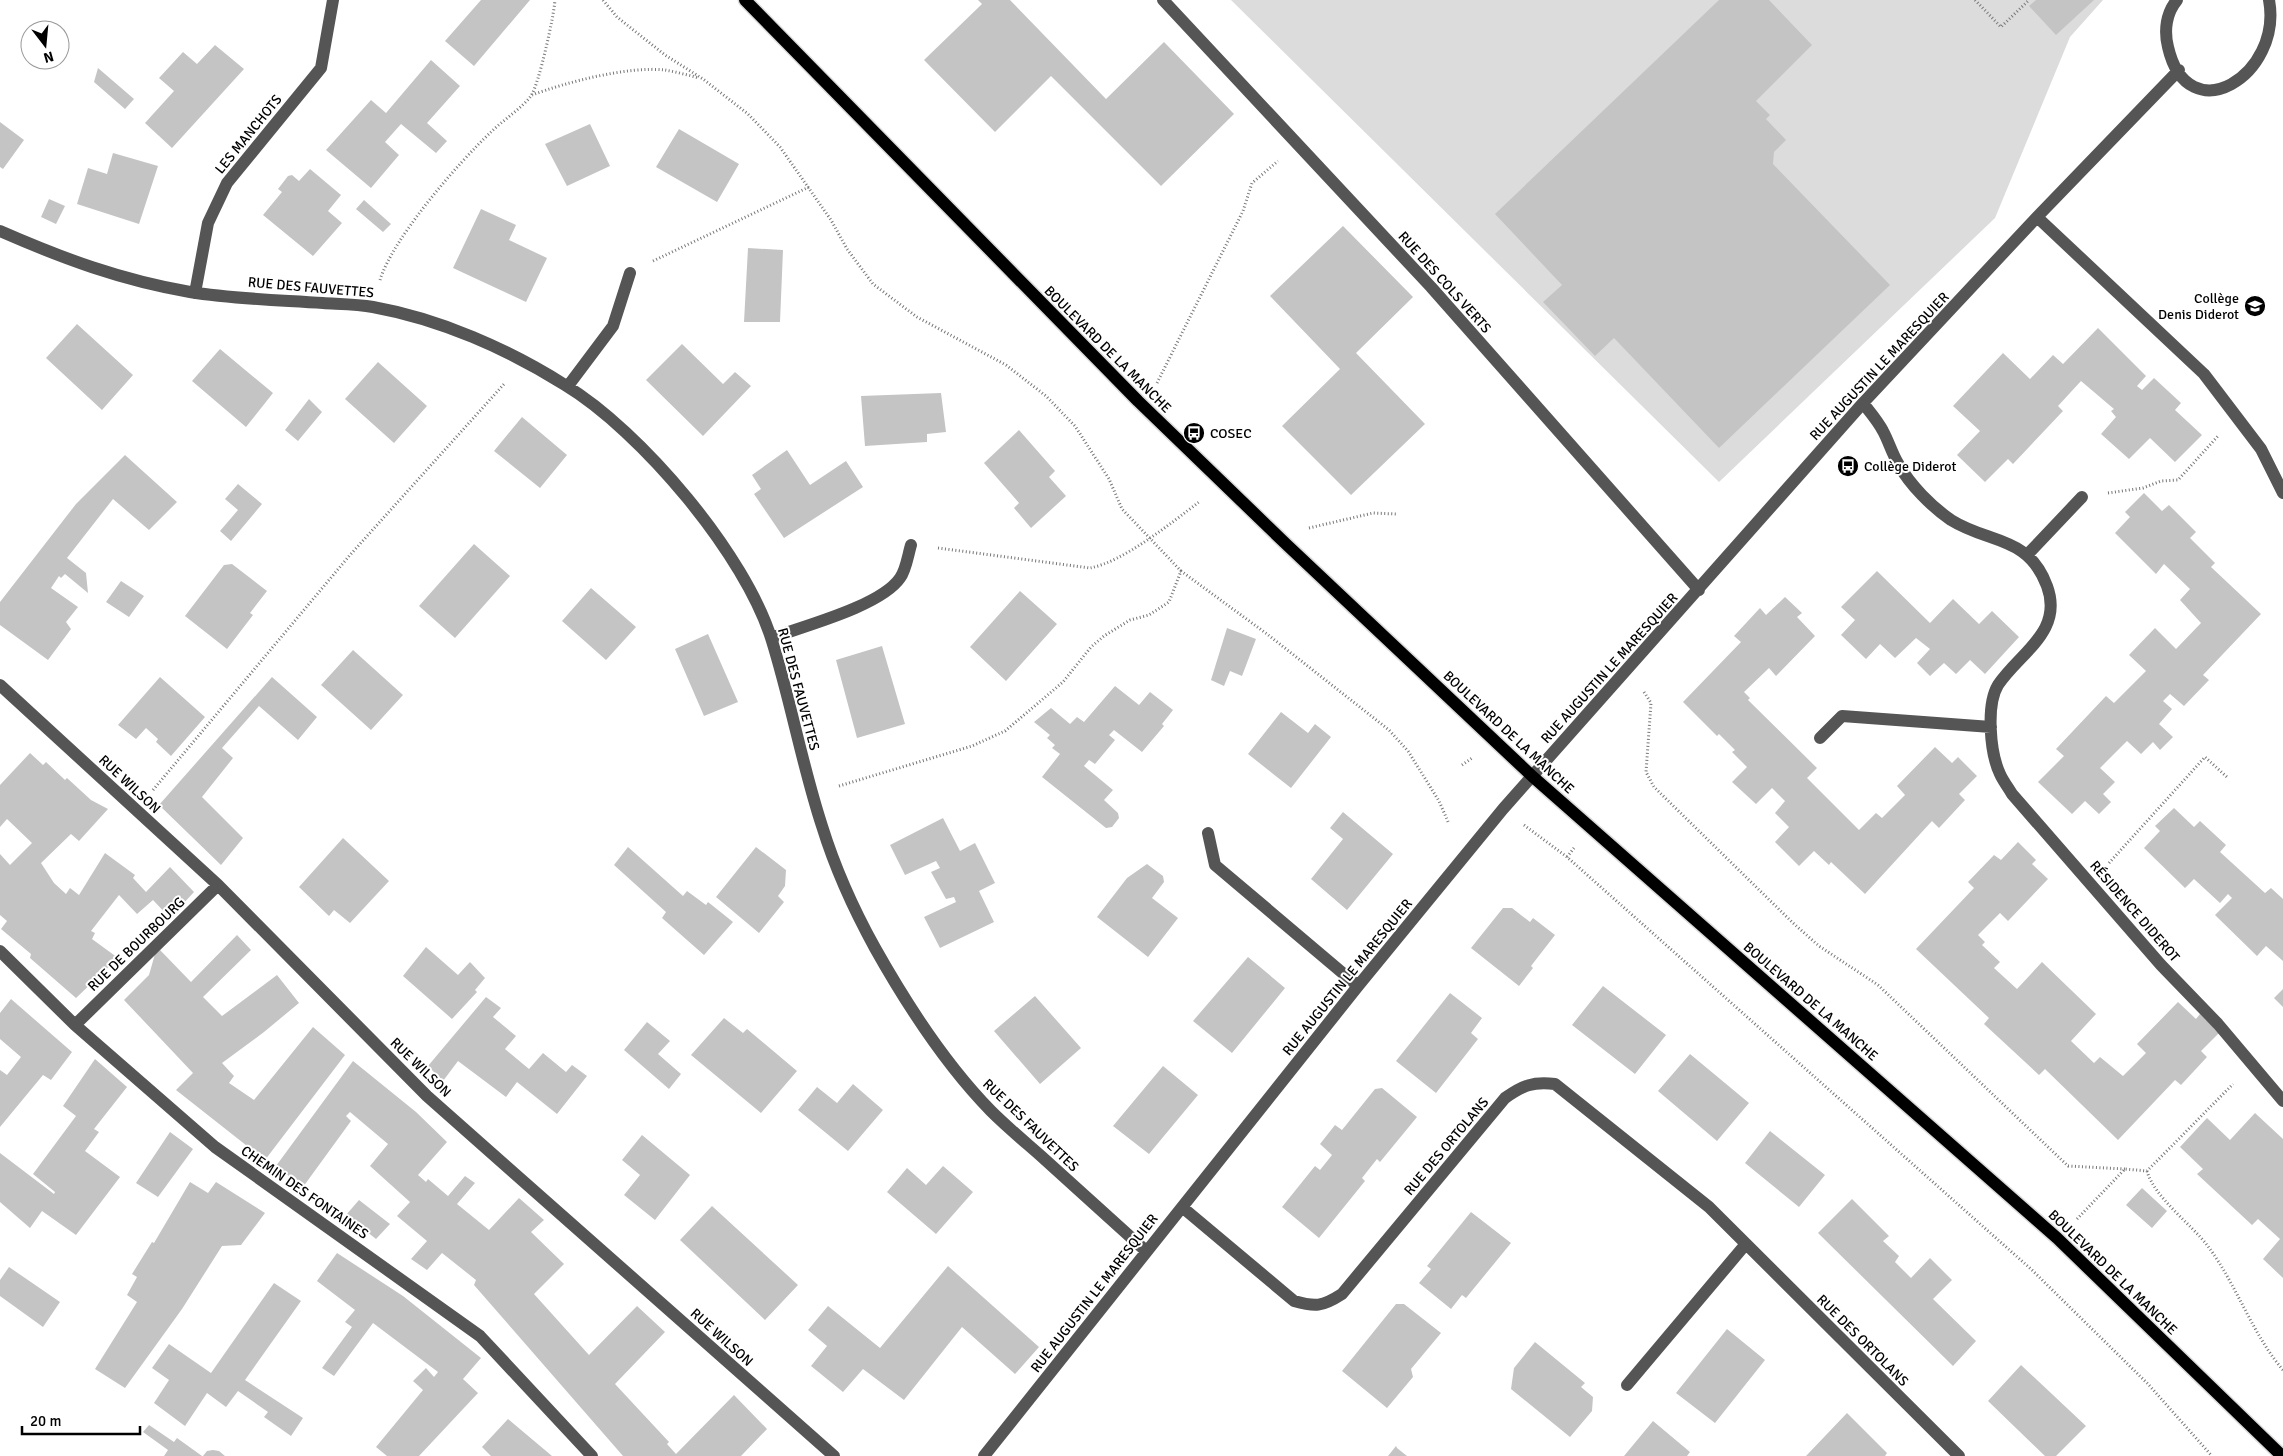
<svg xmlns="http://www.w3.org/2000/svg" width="2283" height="1456" font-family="Signika,sans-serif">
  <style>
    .green { fill: #dcdcdc }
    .building { fill: #c4c4c4 }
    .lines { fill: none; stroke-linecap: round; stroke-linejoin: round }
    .major-casing { stroke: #dbdbdb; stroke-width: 15 }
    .path { stroke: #777; stroke-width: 3; stroke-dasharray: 1 2.5; stroke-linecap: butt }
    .minor { stroke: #555; stroke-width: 12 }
    .major { stroke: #000; stroke-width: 12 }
    .labels { text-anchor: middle; stroke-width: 4; stroke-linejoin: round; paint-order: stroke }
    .street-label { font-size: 14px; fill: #000; stroke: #fff }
    .poi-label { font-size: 14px; fill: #000; stroke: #fff; text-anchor: start }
  </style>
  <rect width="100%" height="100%" fill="#fff"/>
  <path class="green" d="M 1231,0 L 2103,0 L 2070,37 L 1995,218 L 1719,482 Z"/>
  <path class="building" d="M 481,0 L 530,0 L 474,66 L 445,41 Z
    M 978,0 L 1010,0 L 1106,99 L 1164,42 L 1234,114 L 1161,186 L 1051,76 L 995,132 L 924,60 L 982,4 Z
    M 1719,0 L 1769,0 L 1812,45 L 1756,101 L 1770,115 L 1766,119 L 1786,140 L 1774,152 L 1773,164 L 1890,285 L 1719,448 L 1614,338 L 1595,356 L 1543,302 L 1562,285 L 1495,214 Z
    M 2036,0 L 2094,0 L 2056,35 L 2029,6 Z
    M 215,45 L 244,69 L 172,148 L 145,123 L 174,91 L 159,78 L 183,52 L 197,64 Z
    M 431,60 L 460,86 L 427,123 L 447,141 L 436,153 L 401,124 L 385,142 L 399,155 L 371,188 L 326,150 L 371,100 L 386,113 Z
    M 98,68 L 134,99 L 125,109 L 94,82 Z
    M 0,122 L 24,140 L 3,169 L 0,167 Z
    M 590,124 L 610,166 L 567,186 L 545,144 Z
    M 679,129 L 739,164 L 717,202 L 656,167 Z
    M 113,153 L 158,166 L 139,224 L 77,204 L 88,168 L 107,174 Z
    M 310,169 L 341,195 L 328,211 L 342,223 L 313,256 L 263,215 L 282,192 L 278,189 L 288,176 L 292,175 L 299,181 Z
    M 49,199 L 65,206 L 56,224 L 41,217 Z
    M 364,200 L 391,224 L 383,232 L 356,209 Z
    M 481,209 L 516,225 L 509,240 L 547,258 L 526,302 L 453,268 Z
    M 1343,226 L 1413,297 L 1356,353 L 1425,424 L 1351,495 L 1282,426 L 1340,369 L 1270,296 Z
    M 748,248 L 783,250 L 780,322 L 744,322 Z
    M 77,324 L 133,375 L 102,410 L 46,358 Z
    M 2098,328 L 2146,376 L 2137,386 L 2142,390 L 2154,378 L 2181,403 L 2175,410 L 2202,435 L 2175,462 L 2150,438 L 2129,459 L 2101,434 L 2116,417 L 2111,411 L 2114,409 L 2081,381 L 2058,406 L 2063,411 L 2013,464 L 2008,459 L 1985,482 L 1957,455 L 1980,431 L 1953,406 L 2003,353 L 2030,379 L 2053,355 L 2063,364 Z
    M 682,344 L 723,384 L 735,372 L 751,386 L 703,436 L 646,380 Z
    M 220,349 L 273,393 L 246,427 L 192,381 Z
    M 378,362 L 427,406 L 394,443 L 345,399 Z
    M 941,393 L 946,432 L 927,434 L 927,442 L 865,446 L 861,396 Z
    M 309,399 L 322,412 L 298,441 L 285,430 Z
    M 522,417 L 567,455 L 540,488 L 494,451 Z
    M 1019,430 L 1055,471 L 1049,477 L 1066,496 L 1031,528 L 1014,508 L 1019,503 L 984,463 Z
    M 787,450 L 810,485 L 846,461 L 863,487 L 784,538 L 754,494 L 761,489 L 752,475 Z
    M 125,455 L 177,502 L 149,530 L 113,499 L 67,558 L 86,573 L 88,593 L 65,574 L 61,578 L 59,576 L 51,588 L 78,607 L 66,622 L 71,629 L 48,660 L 0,625 L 0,602 L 76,504 Z
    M 238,484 L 262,504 L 231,541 L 220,531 L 238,510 L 225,499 Z
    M 2144,493 L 2162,511 L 2169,505 L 2196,532 L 2190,538 L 2215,563 L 2211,567 L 2261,614 L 2203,675 L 2209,680 L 2184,706 L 2170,694 L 2163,701 L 2172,709 L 2159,724 L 2173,737 L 2160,750 L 2153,742 L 2141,754 L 2127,741 L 2100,768 L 2115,782 L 2103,794 L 2111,802 L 2099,814 L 2085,801 L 2072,814 L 2038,782 L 2064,756 L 2056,749 L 2106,696 L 2114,703 L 2146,671 L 2129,655 L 2155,628 L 2176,649 L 2201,623 L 2180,600 L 2190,589 L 2164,564 L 2156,574 L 2115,533 L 2130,517 L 2125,512 Z
    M 474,544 L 510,576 L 455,638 L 419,606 Z
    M 232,564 L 267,591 L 250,613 L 253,615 L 227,649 L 185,616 L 224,565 Z
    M 1877,571 L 1930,623 L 1953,599 L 1979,624 L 1992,611 L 2019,637 L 1985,674 L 1970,660 L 1956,674 L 1944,663 L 1930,676 L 1917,663 L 1930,649 L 1916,638 L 1895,658 L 1880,644 L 1866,659 L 1841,635 L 1855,620 L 1841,607 Z
    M 121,581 L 144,596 L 129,617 L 106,602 Z
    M 591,588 L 636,627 L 606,660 L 562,621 Z
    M 1020,591 L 1057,624 L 1006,681 L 970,647 Z
    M 1785,597 L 1802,613 L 1797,617 L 1815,636 L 1776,676 L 1769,668 L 1744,692 L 1750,698 L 1748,700 L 1817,768 L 1807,778 L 1859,830 L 1876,813 L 1882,818 L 1905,795 L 1897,786 L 1935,747 L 1952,763 L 1958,757 L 1977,776 L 1959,794 L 1965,800 L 1939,828 L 1932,821 L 1865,894 L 1831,862 L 1829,865 L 1814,851 L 1799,866 L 1775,842 L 1789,827 L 1775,813 L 1785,801 L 1772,788 L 1756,804 L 1732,782 L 1747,767 L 1732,752 L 1735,750 L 1719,734 L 1717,736 L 1683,702 L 1741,642 L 1734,636 L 1760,608 L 1766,615 Z
    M 1227,628 L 1256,639 L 1242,676 L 1230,671 L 1224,686 L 1211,680 Z
    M 708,634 L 738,702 L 704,716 L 675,649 Z
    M 882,646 L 905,724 L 857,738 L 836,660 Z
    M 353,650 L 403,695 L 371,730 L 321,685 Z
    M 160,677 L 205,717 L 171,756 L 156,742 L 158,739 L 146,728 L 136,739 L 118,725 Z
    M 272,677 L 317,717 L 298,740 L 259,706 L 222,748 L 233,758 L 202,797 L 243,838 L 221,865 L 159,805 Z
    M 1115,686 L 1139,705 L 1150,692 L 1173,710 L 1162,724 L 1164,726 L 1142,752 L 1114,730 L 1109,735 L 1115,740 L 1095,764 L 1089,760 L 1084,766 L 1113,790 L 1104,800 L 1118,813 L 1119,818 L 1112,827 L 1106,828 L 1042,777 L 1060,754 L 1052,748 L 1055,745 L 1047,738 L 1050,735 L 1034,722 L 1051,708 L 1070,724 L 1077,717 L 1084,722 Z
    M 1281,712 L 1308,733 L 1315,724 L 1331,737 L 1291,788 L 1248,754 Z
    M 30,753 L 43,765 L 46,762 L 65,780 L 67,778 L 91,800 L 108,809 L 79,841 L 71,834 L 41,863 L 54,883 L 66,894 L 70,888 L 79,895 L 105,853 L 135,875 L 133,878 L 146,892 L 170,867 L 194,892 L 170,918 L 153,900 L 137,914 L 119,895 L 91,931 L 95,933 L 92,939 L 118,958 L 76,998 L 30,958 L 31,954 L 1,929 L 7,921 L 0,915 L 0,854 L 10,865 L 32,843 L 7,819 L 0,827 L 0,785 Z
    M 2174,808 L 2194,827 L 2200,821 L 2226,845 L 2220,852 L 2265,893 L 2271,888 L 2283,899 L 2283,961 L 2266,946 L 2257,956 L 2215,915 L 2232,898 L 2228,894 L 2220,903 L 2194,879 L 2185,888 L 2144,848 L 2160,831 L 2155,826 Z
    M 1343,812 L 1393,854 L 1347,910 L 1311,879 L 1343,839 L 1330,828 Z
    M 943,818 L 960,851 L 975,843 L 995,883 L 979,891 L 994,922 L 940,948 L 924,917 L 956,902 L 954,897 L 946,899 L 931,872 L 940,868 L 936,861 L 905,875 L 890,845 Z
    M 343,838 L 389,881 L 350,923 L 334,910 L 329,916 L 299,887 Z
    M 2018,842 L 2036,860 L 2032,864 L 2048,879 L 2008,921 L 2000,913 L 1978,935 L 1985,942 L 1982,945 L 2000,962 L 1994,968 L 2017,989 L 2042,962 L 2096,1014 L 2071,1041 L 2094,1063 L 2100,1057 L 2123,1076 L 2146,1053 L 2137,1044 L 2178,1002 L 2196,1019 L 2200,1014 L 2219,1033 L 2201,1051 L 2207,1057 L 2181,1085 L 2175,1080 L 2118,1140 L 2045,1069 L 2039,1075 L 1984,1024 L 1989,1018 L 1916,949 L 1974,888 L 1968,882 L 1994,855 L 2001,860 Z
    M 628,847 L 683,896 L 687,891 L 706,905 L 708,902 L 733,922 L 704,955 L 662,918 L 666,912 L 614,865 Z
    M 756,847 L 786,870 L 785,886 L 778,896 L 784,902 L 759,933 L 716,897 Z
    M 1147,864 L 1163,876 L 1164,882 L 1152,898 L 1178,918 L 1148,957 L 1097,917 L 1127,878 Z
    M 1503,908 L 1512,908 L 1530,922 L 1533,918 L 1555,935 L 1531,966 L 1533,968 L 1519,986 L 1471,948 Z
    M 237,935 L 251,950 L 203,997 L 222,1016 L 277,975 L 299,1003 L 264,1032 L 222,1063 L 234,1076 L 229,1083 L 254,1100 L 313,1027 L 345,1055 L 265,1160 L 176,1090 L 193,1073 L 124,1000 L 149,975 L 155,954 L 160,950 L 191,982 Z
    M 426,947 L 458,975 L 470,962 L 485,978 L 475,990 L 477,992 L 452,1019 L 403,976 Z
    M 1248,957 L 1285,988 L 1232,1053 L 1193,1021 Z
    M 1603,986 L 1666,1035 L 1635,1074 L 1572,1025 Z
    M 2283,989 L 2283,1007 L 2274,998 Z
    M 1450,993 L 1482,1018 L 1471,1033 L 1478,1039 L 1436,1093 L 1396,1061 Z
    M 1035,996 L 1081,1048 L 1040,1084 L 994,1031 Z
    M 486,997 L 501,1008 L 493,1017 L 516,1036 L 505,1049 L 529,1069 L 543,1053 L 566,1072 L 572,1065 L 587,1076 L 557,1114 L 517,1082 L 506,1097 L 458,1061 L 443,1081 L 428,1066 Z
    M 11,999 L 72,1052 L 51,1080 L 43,1075 L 0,1127 L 0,1070 L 7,1075 L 21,1057 L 0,1039 L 0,1013 Z
    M 724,1018 L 743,1033 L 747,1029 L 797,1071 L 761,1113 L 691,1055 Z
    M 647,1022 L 670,1041 L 658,1054 L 681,1074 L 669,1089 L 624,1050 Z
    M 1690,1054 L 1749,1103 L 1717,1141 L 1658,1091 Z
    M 95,1059 L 127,1087 L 94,1129 L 99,1132 L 85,1151 L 120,1177 L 76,1235 L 42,1211 L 30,1228 L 0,1202 L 0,1153 L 54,1194 L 55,1192 L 33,1174 L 76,1116 L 63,1106 Z
    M 353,1061 L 416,1112 L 447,1142 L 418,1175 L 426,1182 L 428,1179 L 448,1196 L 465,1176 L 475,1183 L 457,1204 L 489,1230 L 519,1198 L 544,1220 L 531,1232 L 564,1264 L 534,1294 L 589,1355 L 637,1306 L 665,1332 L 615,1384 L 669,1442 L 667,1444 L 676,1454 L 734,1395 L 767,1429 L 741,1456 L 623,1456 L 474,1285 L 476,1280 L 442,1253 L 427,1270 L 411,1259 L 427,1241 L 397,1216 L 410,1202 L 370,1166 L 388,1144 L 350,1112 L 346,1116 L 351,1121 L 303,1187 L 276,1166 Z
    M 1163,1066 L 1198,1095 L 1149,1154 L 1113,1126 Z
    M 853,1084 L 883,1110 L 848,1151 L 798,1110 L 817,1087 L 837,1103 Z
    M 1382,1088 L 1417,1117 L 1380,1162 L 1377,1159 L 1362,1178 L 1365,1181 L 1319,1238 L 1282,1207 L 1315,1166 L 1320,1170 L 1332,1155 L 1320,1144 L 1335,1125 L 1342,1130 L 1375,1089 Z
    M 2255,1113 L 2283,1139 L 2283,1278 L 2263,1259 L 2280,1239 L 2258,1219 L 2252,1225 L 2197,1174 L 2203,1169 L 2180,1147 L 2207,1118 L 2230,1140 Z
    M 1770,1131 L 1825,1175 L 1799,1207 L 1745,1163 Z
    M 170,1132 L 193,1149 L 158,1197 L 136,1183 Z
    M 642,1135 L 690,1175 L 655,1220 L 624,1195 L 640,1175 L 622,1160 Z
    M 943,1166 L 973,1192 L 936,1234 L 887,1192 L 907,1168 L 926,1185 Z
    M 190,1182 L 208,1193 L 216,1182 L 265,1213 L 241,1245 L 222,1246 L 182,1309 L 125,1388 L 95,1369 L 137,1302 L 127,1295 L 137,1277 L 132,1274 L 152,1242 L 154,1243 Z
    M 2142,1188 L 2167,1211 L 2152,1228 L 2126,1205 Z
    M 1852,1199 L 1889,1236 L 1883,1241 L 1899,1256 L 1895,1262 L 1911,1278 L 1930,1258 L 1952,1280 L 1933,1299 L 1976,1341 L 1953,1366 L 1818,1233 Z
    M 359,1200 L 390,1224 L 376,1239 L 346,1215 Z
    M 712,1206 L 798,1285 L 765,1320 L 680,1240 Z
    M 1471,1212 L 1511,1243 L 1466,1298 L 1462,1295 L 1451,1309 L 1419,1283 L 1431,1269 L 1427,1266 Z
    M 337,1253 L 403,1296 L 481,1358 L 463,1379 L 478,1393 L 419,1456 L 387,1456 L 376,1447 L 423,1390 L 413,1381 L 426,1368 L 434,1377 L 438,1372 L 373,1323 L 334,1376 L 322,1368 L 352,1327 L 345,1322 L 355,1310 L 317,1281 Z
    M 948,1266 L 1039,1347 L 1015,1374 L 962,1327 L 904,1400 L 863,1369 L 843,1392 L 811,1366 L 827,1346 L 808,1330 L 828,1306 L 880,1348 Z
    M 9,1267 L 60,1302 L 43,1327 L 0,1296 L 0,1280 Z
    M 274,1283 L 301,1301 L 245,1380 L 303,1418 L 291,1436 L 264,1417 L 268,1412 L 238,1391 L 226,1407 L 207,1393 L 185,1426 L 154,1403 L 169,1380 L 152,1368 L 169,1344 L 211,1373 Z
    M 1396,1304 L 1404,1304 L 1441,1333 L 1411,1369 L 1413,1377 L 1387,1408 L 1342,1371 Z
    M 1727,1329 L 1765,1360 L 1715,1423 L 1676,1393 Z
    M 1535,1342 L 1585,1383 L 1581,1387 L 1593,1397 L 1592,1411 L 1570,1437 L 1511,1389 L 1514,1368 Z
    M 2021,1365 L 2086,1426 L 2056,1456 L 2045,1456 L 1988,1401 Z
    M 1847,1413 L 1887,1453 L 1885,1456 L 1806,1456 Z
    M 508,1419 L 552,1456 L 491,1456 L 482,1447 Z
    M 1653,1421 L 1690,1452 L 1687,1456 L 1624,1456 Z
    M 149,1425 L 174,1442 L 177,1438 L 202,1456 L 164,1456 L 168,1450 L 143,1432 Z
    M 1396,1446 L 1397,1448 L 1407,1456 L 1388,1456 Z
    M 213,1450 L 219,1451 L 225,1456 L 203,1456 L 207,1451 Z"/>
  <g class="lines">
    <g class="major-casing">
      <path id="major" d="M 745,0 L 1138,401 L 1286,544 L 1532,776 L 2057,1238 L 2282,1456"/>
    </g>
    <path class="path" d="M 603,0 L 617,17 L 665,55 L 703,79 L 748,114 L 780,147 L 831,220 L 847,249 L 873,284 L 917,317 L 1006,365 L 1046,396 L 1075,426 L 1109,479 L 1122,509 L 1181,571
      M 1975,0 L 2001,27 L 2029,0
      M 532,95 C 567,82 628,66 665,70 C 676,72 688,75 699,78
      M 653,261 L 809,187
      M 380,280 C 393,238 458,163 491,132 C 503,120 521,109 531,96 C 539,84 554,16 555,0
      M 1157,383 L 1243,211 L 1252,183 L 1278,161
      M 2108,493 L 2143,488 L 2161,481 L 2178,480 L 2218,436
      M 1309,528 L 1373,513 L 1396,514
      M 938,548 L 1090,568 C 1123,562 1171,523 1199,502
      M 1644,692 L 1651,703 L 1646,772 L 1654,787 L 1793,923 L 1819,946 L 1878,985 L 2068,1166 L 2125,1169
      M 1462,765 L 1472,758
      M 839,786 L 972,746 L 1005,731 L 1063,682 L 1091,647 L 1104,636 L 1130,620 L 1149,615 L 1169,602 L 1181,571 L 1267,634 L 1389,730 L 1408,751 L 1439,801 L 1449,824
      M 153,790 L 350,555 L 505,383
      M 1524,825 L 1567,857 L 2032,1270 L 2148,1384 L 2212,1456
      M 1567,857 L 1574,848
      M 2109,863 L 2205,757 L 2228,778
      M 2147,1171 C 2154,1197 2190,1223 2207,1245 C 2236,1283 2252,1334 2283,1370
      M 2077,1219 L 2125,1169 L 2147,1171 L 2233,1084"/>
    <path class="minor" d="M 1163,0 L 1431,287 L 1699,590
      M 2177,0 C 2166,13 2164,31 2168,47 C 2188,134 2283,75 2269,0
      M 2037,217 L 2204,374 L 2261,449 L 2283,493
      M 0,231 C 64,259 121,280 190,292 C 233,299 279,300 323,303 C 339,304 357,304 373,307 C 440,319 508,349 565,385 C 641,431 746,555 772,641 C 791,702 802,765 822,826 C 835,868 854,910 875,948 C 907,1005 945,1064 991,1111 C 1007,1127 1024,1141 1041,1156 C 1076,1188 1111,1219 1146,1251
      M 195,293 L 208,223 L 227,183 L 321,68 L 333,0
      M 568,386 L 613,326 L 630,273
      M 1863,403 C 1870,412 1878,421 1883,431 C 1889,442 1892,454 1899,465 C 1910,485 1932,507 1951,520 C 1989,544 2028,535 2047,586 C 2064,632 2019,653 1998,685 C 1986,705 1990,753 2000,774 C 2003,781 2008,787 2012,794 L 2161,965 L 2218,1024 L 2283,1101
      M 2027,555 L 2082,497
      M 771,638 C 804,626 881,606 900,578 C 906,570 908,555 911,545
      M 0,685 L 218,885 L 427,1096 L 834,1456
      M 1820,738 L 1842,716 L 1991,727
      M 1208,833 L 1215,865 L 1358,986
      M 0,951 L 75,1025 L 215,1147 L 480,1336 L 592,1456
      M 75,1025 L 218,885
      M 1182,1207 L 1294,1301 C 1315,1307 1322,1307 1342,1294 L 1505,1098 C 1522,1086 1533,1081 1555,1084 L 1709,1207 L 1959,1456
      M 1627,1385 L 1745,1245
      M 984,1456 L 1358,986 L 1503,809 L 1863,403 L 2037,217 L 2179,70"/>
    <use href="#major" class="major"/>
  </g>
  <defs>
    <g id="school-disc" transform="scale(1.125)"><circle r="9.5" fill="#000" stroke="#fff"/><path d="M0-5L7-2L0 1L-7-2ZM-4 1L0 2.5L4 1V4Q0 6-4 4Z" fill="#fff"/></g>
    <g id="bus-disc" transform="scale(1.125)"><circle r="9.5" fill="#000" stroke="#fff"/><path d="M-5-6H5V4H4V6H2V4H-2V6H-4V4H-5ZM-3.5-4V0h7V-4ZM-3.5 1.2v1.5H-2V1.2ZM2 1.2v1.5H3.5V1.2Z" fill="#fff"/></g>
  </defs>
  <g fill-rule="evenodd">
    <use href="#school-disc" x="2255" y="306"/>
    <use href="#bus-disc" x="1194" y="433"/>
    <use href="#bus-disc" x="1848" y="466"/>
  </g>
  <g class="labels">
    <g class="street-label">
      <text transform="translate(248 134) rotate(-51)" y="5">LES MANCHOTS</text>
      <text transform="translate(1445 282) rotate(48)" y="5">RUE DES COLS VERTS</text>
      <text transform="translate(311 287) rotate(5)" y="5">RUE DES FAUVETTES</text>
      <text transform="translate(1108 349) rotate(45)" y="5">BOULEVARD DE LA MANCHE</text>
      <text transform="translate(1879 366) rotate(-47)" y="5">RUE AUGUSTIN LE MARESQUIER</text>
      <text transform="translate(1609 668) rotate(-48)" y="5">RUE AUGUSTIN LE MARESQUIER</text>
      <text transform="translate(799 689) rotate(75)" y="5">RUE DES FAUVETTES</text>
      <text transform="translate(1509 732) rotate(43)" y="5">BOULEVARD DE LA MANCHE</text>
      <text transform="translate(130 784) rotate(43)" y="5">RUE WILSON</text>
      <text transform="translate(2135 911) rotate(49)" y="5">RÉSIDENCE DIDEROT</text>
      <text transform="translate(136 944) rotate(-44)" y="5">RUE DE BOURBOURG</text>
      <text transform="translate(1347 977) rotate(-51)" y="5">RUE AUGUSTIN LE MARESQUIER</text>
      <text transform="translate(1811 1001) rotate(41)" y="5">BOULEVARD DE LA MANCHE</text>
      <text transform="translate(421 1067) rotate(44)" y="5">RUE WILSON</text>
      <text transform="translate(1031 1125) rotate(44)" y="5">RUE DES FAUVETTES</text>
      <text transform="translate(1446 1146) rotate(-50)" y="5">RUE DES ORTOLANS</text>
      <text transform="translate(305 1192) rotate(35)" y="5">CHEMIN DES FONTAINES</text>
      <text transform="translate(2113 1272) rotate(44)" y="5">BOULEVARD DE LA MANCHE</text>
      <text transform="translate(1094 1293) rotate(-52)" y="5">RUE AUGUSTIN LE MARESQUIER</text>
      <text transform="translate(722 1337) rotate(42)" y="5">RUE WILSON</text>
      <text transform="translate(1863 1340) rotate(45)" y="5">RUE DES ORTOLANS</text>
    </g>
    <g class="poi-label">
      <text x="2239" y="303" text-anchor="end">Collège<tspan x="2239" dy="16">Denis Diderot</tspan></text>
      <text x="1210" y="438">COSEC</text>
      <text x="1864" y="471">Collège Diderot</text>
    </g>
  </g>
  <g transform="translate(45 45) rotate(164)"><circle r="24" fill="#ffffff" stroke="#999999"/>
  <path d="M0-4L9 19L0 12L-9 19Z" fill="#000000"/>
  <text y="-8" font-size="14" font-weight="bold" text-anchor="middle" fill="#000000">N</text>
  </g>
  <path d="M22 1426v8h118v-8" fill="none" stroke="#000000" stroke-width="2.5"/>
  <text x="30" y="1426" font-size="15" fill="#000000" stroke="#ffffff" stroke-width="4" paint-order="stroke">20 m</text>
</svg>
